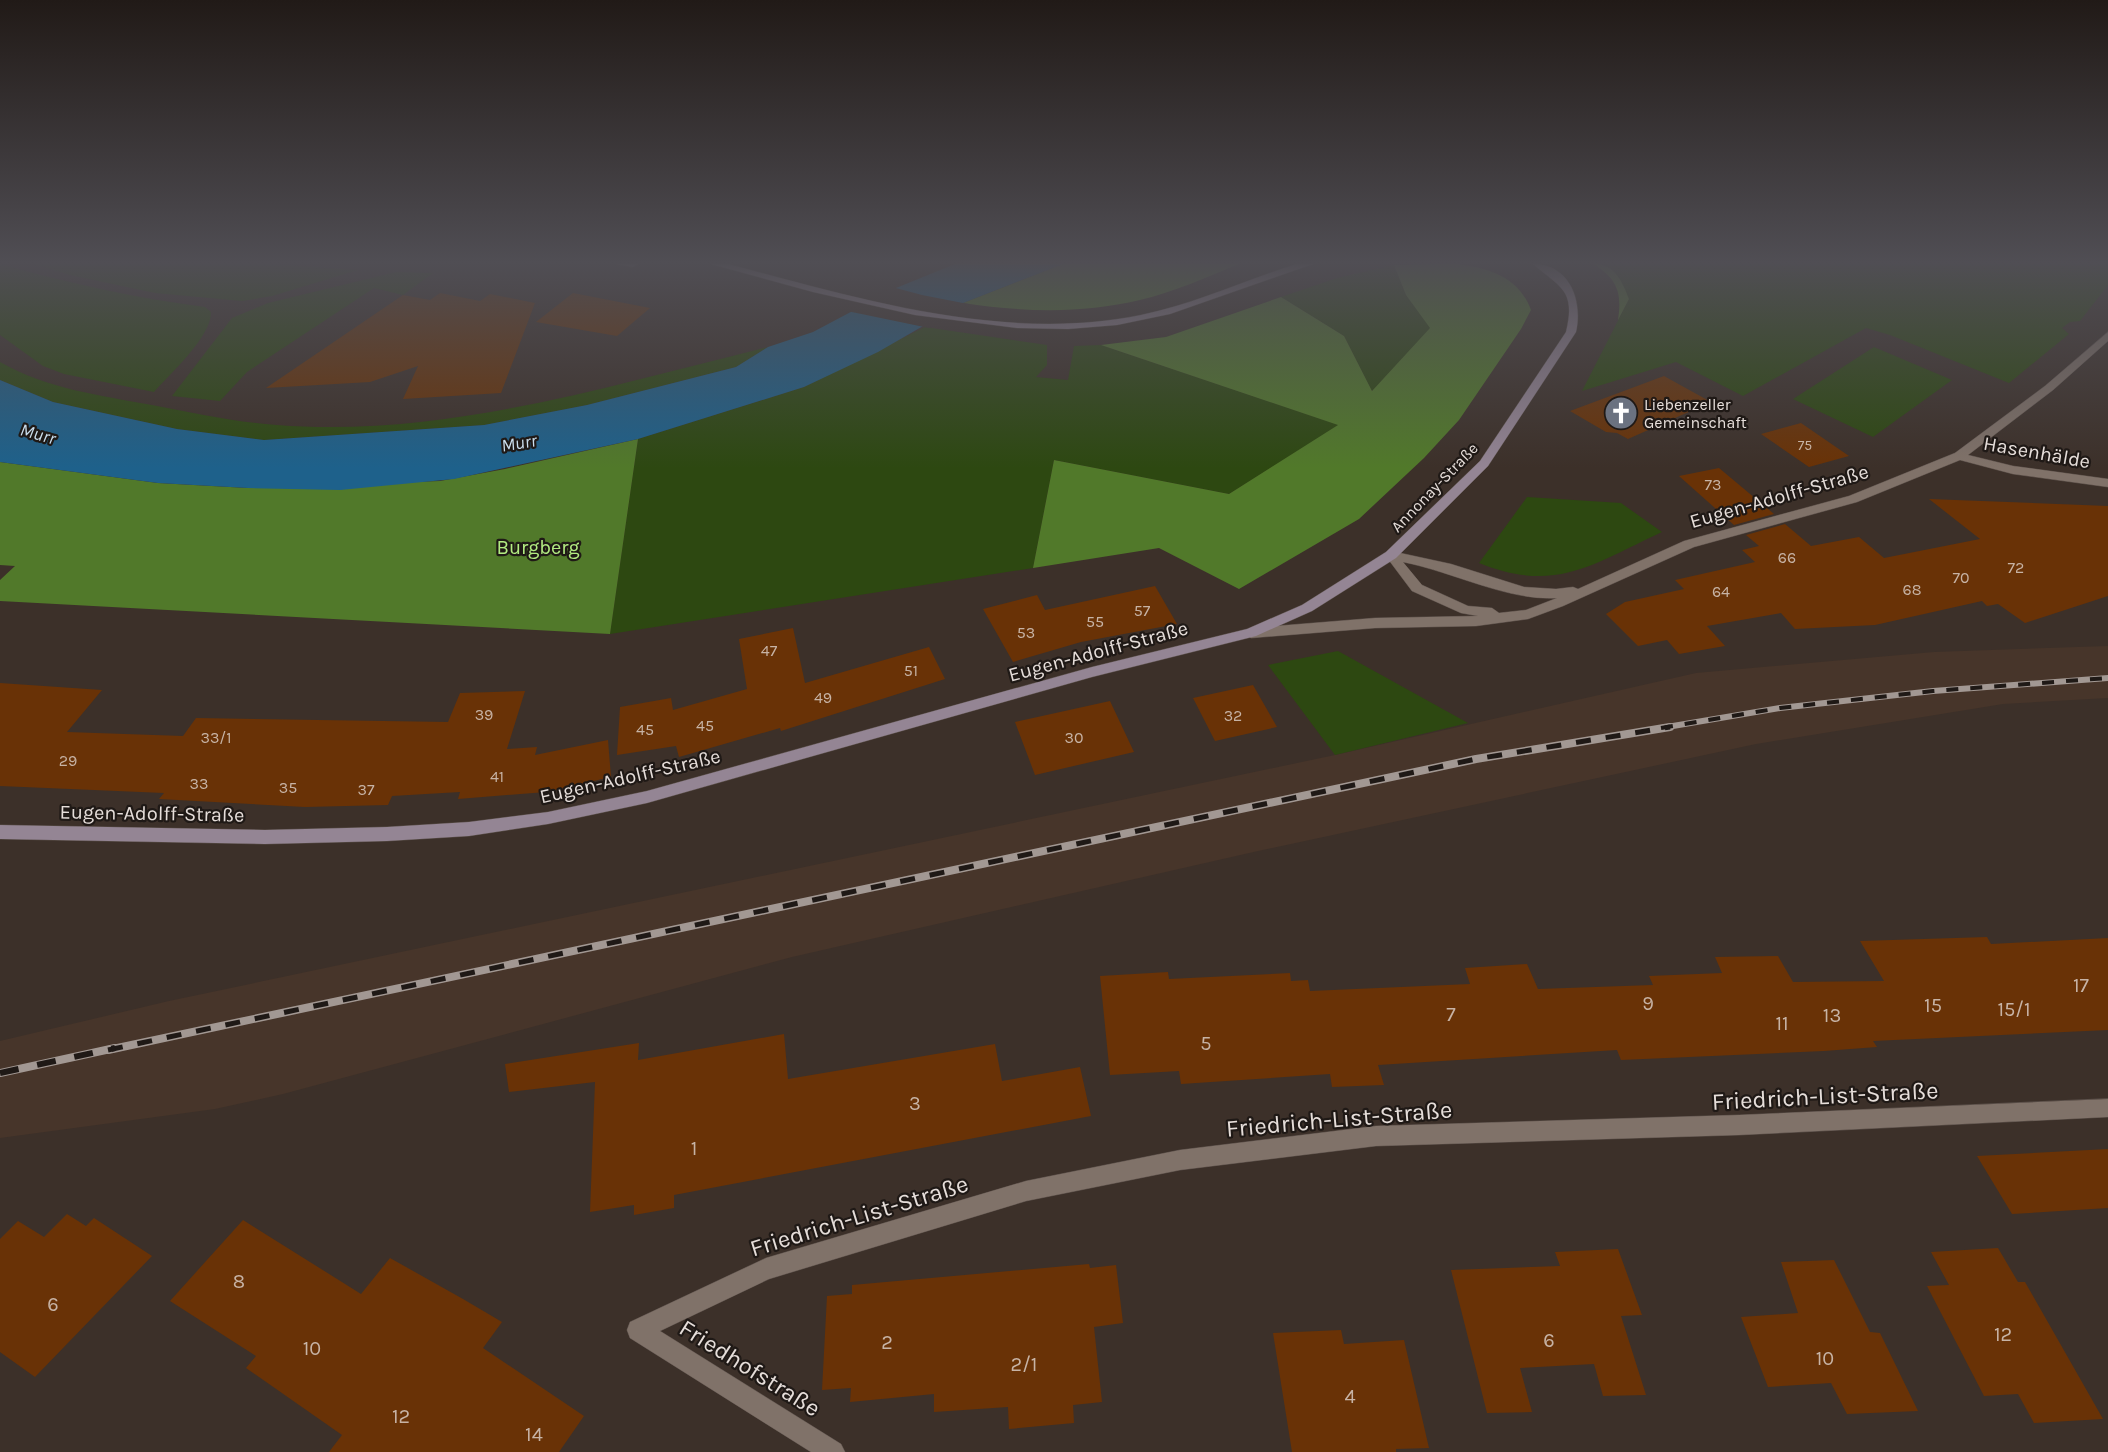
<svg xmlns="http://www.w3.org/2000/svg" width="2108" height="1452" font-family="Karla,sans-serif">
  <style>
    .built { fill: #47352a }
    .green { fill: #2d4811 }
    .forest { fill: #51792a }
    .water { fill: #1e618b }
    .pier { fill: #3c3029 }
    .building { fill: #693206 }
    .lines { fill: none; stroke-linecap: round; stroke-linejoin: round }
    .street-casing { stroke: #5a4f49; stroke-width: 1 }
    .secondary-casing { stroke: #5a4f49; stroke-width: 1 }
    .street { fill: #807269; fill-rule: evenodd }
    .secondary { fill: #948594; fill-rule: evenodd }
    .rail-far2-casing { stroke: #a29893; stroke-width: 6 }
    .rail-far1-casing { stroke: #a29893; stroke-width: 8 }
    .rail-casing { stroke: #a29893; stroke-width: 8 }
    .rail-far2 { stroke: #1f1916; stroke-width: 4; stroke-dasharray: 12; stroke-linecap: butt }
    .rail-far1 { stroke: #1f1916; stroke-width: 5; stroke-dasharray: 15; stroke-linecap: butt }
    .rail { stroke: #1f1916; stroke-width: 6; stroke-dasharray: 19; stroke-linecap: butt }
    .labels { text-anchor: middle; stroke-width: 4.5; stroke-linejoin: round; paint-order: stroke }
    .far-number-label { font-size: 14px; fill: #c7b3a5 }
    .far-poi-label { font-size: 16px; fill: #e6deda; stroke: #1f1916; text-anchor: start }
    .number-label { font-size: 16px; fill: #c7b3a5 }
    .far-street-label { font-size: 16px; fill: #e6deda; stroke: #1f1916 }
    .far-water-label { font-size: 18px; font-style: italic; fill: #cbdeed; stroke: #1f1916 }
    .street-label { font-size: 20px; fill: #e6deda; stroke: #1f1916 }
    .park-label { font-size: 20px; fill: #b3ec82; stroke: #1f1916 }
    .near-number-label { font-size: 20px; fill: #c7b3a5 }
    .near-street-label { font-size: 24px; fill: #e6deda; stroke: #1f1916 }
  </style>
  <rect width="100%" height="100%" fill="#3c3029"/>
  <path class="built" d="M 2108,646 L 2108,698 L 2003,704 L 1756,744 L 1258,851 L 792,957 L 283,1094 L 215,1109 L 0,1138 L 0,1041 L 169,1001 L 1335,755 L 1696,673 L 1934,652 Z"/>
  <path class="green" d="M 0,264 C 68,283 135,298 205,307 L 211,312 C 212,336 171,373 154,392 L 64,374 L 43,366 L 0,335 Z
    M 34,264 L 270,264 L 358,270 L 272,296 L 242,301 L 155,293 L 70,275 Z
    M 1604,264 L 2108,264 L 2108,285 L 2080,321 L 2070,322 L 2062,328 L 2069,334 L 2009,383 L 1890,335 L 1866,328 L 1743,396 L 1676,362 L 1582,391 L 1629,299 Z
    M 1394,265 L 1406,295 L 1431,328 L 1372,391 L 1344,336 L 1281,297 L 1337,278 Z
    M 396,272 L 433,273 L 403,295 L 374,288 L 247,372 L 220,401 L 172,396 L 232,318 L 268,303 Z
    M 925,327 L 1047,345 L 1047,365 L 1036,377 L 1068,380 L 1074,346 L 1101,345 L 1339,425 L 1229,494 L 1054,460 L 1033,568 L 610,634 L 638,439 L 804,387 Z
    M 768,347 L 736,367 L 587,405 L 484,425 L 264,440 L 177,429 L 53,402 L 0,380 L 0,362 C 48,389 98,395 152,405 C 193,413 235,422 277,425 C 444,438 608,386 768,347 Z
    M 1874,347 L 1952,380 L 1873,437 L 1793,399 Z
    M 1527,497 L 1621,503 L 1662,532 C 1593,564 1556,594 1479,563 Z
    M 1338,651 L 1468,723 L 1335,755 L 1268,665 Z"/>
  <path class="forest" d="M 1063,264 L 1239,264 C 1207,277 1174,292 1140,300 C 1081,314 1023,312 963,303 Z
    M 1457,264 C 1489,268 1519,277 1531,310 L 1521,329 L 1459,420 L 1424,458 L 1359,519 L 1239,589 L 1159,548 L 1033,568 L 1054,460 L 1229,494 L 1338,425 L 1101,345 L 1166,337 L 1281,297 L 1344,336 L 1372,391 L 1430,328 L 1406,295 L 1394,265 Z
    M 1594,264 C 1615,264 1622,281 1629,299 L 1618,320 C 1622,293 1618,280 1594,264 Z
    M 638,439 L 610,634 L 0,601 L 0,580 L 15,566 L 0,565 L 0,462 L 158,483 L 248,488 L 440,481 L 505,469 Z"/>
  <path class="water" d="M 955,264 L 1063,264 L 963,303 L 878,352 L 804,387 L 638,439 L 454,479 L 340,490 L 248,488 L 158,483 L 0,462 L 0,380 L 53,402 L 177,429 L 264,440 L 484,425 L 587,405 L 736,367 L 768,347 L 813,332 L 896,288 Z"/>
  <path class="pier" d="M 892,287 L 922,295 L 968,304 L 929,328 L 847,311 Z"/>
  <path class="building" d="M 440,293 L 480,301 L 490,294 L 535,303 L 501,393 L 403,399 L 418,366 L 370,382 L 266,388 L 403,295 L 430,300 Z
    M 573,293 L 650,308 L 617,336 L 536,322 Z
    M 1664,376 L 1711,402 L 1628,439 L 1617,433 L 1606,432 L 1570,411 Z
    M 1801,423 L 1849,456 L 1809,467 L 1761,434 Z
    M 1719,468 L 1774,514 L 1734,525 L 1679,476 Z
    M 1929,499 L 2108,506 L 2108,596 L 2025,623 L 1998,604 L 1987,606 L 1982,601 L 1875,625 L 1795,629 L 1781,613 L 1707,626 L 1725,646 L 1679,654 L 1667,640 L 1638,646 L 1606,614 L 1625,602 L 1684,589 L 1675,580 L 1755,562 L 1742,550 L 1759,546 L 1746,535 L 1785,524 L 1811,546 L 1859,537 L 1884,558 L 1980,539 Z
    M 1155,586 L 1177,624 L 1081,642 L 1013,662 L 983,609 L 1037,595 L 1045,610 Z
    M 793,628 L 805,683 L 929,647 L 945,679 L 781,731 L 780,728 L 679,757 L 676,746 L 617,755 L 620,707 L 671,698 L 673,710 L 747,689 L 739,639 Z
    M 0,683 L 102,690 L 67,732 L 183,736 L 196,718 L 448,722 L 460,693 L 525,691 L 507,749 L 537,747 L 535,755 L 608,740 L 611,777 L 546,792 L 458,799 L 460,792 L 392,796 L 388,805 L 305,807 L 159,799 L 164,793 L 0,786 Z
    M 1253,685 L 1277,727 L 1215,741 L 1193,698 Z
    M 1110,701 L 1134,752 L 1035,775 L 1015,722 Z
    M 1987,937 L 1991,944 L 2108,938 L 2108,1030 L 1873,1041 L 1877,1047 L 1824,1051 L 1621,1060 L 1617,1050 L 1378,1065 L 1384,1085 L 1332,1087 L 1330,1074 L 1181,1084 L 1179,1071 L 1110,1075 L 1100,976 L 1168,972 L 1169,979 L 1290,973 L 1291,981 L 1308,980 L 1310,991 L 1470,984 L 1465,968 L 1527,964 L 1538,989 L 1653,985 L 1649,976 L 1722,973 L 1715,957 L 1778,956 L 1793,982 L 1884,981 L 1860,941 Z
    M 784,1034 L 788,1079 L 995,1044 L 1002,1081 L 1080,1067 L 1091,1116 L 674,1195 L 674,1208 L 634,1215 L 634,1205 L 590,1212 L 595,1082 L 509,1092 L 505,1064 L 639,1043 L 638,1060 Z
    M 2108,1149 L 2108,1208 L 2012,1214 L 1977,1156 Z
    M 67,1214 L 86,1226 L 94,1218 L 152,1256 L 35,1377 L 0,1352 L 0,1239 L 18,1221 L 44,1237 Z
    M 243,1220 L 361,1294 L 390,1258 L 463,1299 L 502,1322 L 483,1348 L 584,1416 L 559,1452 L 329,1452 L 342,1435 L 246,1368 L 256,1356 L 170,1301 Z
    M 1998,1248 L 2018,1282 L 2025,1282 L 2103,1419 L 2034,1423 L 2018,1394 L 1984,1396 L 1927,1286 L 1949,1285 L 1931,1252 Z
    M 1618,1249 L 1642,1315 L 1621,1316 L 1646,1395 L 1603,1396 L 1594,1364 L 1520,1368 L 1532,1412 L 1487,1413 L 1451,1270 L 1560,1266 L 1555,1252 Z
    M 1834,1260 L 1870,1332 L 1880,1333 L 1918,1411 L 1847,1414 L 1831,1383 L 1768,1387 L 1741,1317 L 1798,1313 L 1781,1262 Z
    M 1089,1264 L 1090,1268 L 1116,1265 L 1123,1323 L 1094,1327 L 1102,1402 L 1073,1405 L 1074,1423 L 1009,1429 L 1008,1407 L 934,1412 L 934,1394 L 850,1402 L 851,1388 L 822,1390 L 827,1296 L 852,1294 L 852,1285 Z
    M 1341,1330 L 1344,1344 L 1404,1340 L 1429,1448 L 1396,1449 L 1396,1452 L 1292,1452 L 1273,1333 Z"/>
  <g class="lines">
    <g class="street-casing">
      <path id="street" d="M 2108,332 L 2108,341 L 2053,390 L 1968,455 L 2013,466 L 2108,479 L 2108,487 L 2013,474 L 1960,460 L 1857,502 L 1694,547 L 1563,606 L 1528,619 L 1476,626 L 1375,628 L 1251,638 L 1244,633 L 1251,628 L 1375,618 L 1478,616 L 1461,613 L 1412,591 L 1385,555 L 1391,551 L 1451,564 L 1524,587 L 1556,589 L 1573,587 L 1578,589 L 1684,541 L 1849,496 L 1955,453 L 2045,386 ZM 1403,562 C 1454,572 1507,601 1557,598 L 1526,610 L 1499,613 L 1492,608 L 1468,606 L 1422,585 Z
        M 2108,1099 L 2108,1117 L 1739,1135 L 1376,1146 L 1180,1170 L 1026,1201 L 769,1279 L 660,1331 L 841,1444 L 845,1452 L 811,1452 L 630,1338 L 627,1330 L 630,1322 L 766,1258 L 1026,1181 L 1180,1150 L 1376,1126 L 1739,1115 Z"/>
    </g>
    <g class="secondary-casing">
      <path id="secondary" d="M 617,264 L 638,264 L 633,267 Z
        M 711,264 L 728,264 C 860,299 1004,343 1141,315 C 1195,304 1245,280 1297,264 L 1313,264 L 1170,314 L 1117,325 L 1068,329 L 1017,328 L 915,315 L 813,292 Z
        M 1533,264 C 1570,264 1583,301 1576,332 L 1488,466 L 1396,558 L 1312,611 L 1256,636 L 1092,677 L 647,803 L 548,824 L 469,836 L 387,841 L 265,844 L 0,839 L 0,825 L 265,830 L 387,827 L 469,822 L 548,812 L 647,791 L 1092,667 L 1247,629 L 1302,605 L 1386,552 L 1480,461 L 1566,332 C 1576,290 1561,288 1533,264 Z"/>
    </g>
    <use href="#street" class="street"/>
    <use href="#secondary" class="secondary"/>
    <g class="rail-far2-casing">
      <path id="rail-far2" d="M 1661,728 L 1780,708 L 1933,691 L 2108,678"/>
    </g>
    <g class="rail-far1-casing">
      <path id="rail-far1" d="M 108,1050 L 1476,759 L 1670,727"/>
    </g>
    <g class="rail-casing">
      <path id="rail" d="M 0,1073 L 115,1048"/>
    </g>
    <use href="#rail-far2" class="rail-far2"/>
    <use href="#rail-far1" class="rail-far1"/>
    <use href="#rail" class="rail"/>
  </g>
  <linearGradient id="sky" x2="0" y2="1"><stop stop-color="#211a17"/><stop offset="0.56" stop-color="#504e54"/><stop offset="1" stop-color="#504e54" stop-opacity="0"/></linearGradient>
  <rect width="2108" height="468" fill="url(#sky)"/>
  <defs>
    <g id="church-disc" transform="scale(1.725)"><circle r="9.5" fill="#6b7280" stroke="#1f1916"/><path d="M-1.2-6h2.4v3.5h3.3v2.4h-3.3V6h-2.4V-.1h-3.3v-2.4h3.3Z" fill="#fff"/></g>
  </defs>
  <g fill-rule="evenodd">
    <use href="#church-disc" x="1621" y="413"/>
  </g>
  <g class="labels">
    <g class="far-number-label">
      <text x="1805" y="450">75</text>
    </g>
    <g class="far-poi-label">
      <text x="1644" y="410">Liebenzeller<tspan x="1644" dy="18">Gemeinschaft</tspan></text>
    </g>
    <g class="number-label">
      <text x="1713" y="490">73</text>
      <text x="1787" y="563">66</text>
      <text x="2016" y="573">72</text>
      <text x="1961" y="583">70</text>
      <text x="1912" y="595">68</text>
      <text x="1721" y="597">64</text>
      <text x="1142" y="616">57</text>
      <text x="1095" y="627">55</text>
      <text x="1026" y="638">53</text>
      <text x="769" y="656">47</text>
      <text x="911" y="676">51</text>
      <text x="823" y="703">49</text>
      <text x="484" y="720">39</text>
      <text x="1233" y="721">32</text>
      <text x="705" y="731">45</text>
      <text x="645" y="735">45</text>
      <text x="216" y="743">33/1</text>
      <text x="1074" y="743">30</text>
      <text x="68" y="766">29</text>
      <text x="497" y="782">41</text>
      <text x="199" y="789">33</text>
      <text x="288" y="793">35</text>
      <text x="366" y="795">37</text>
    </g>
    <g class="far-street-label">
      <text transform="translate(1434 487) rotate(-46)" y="6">Annonay-Straße</text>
    </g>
    <g class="far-water-label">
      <text transform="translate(38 434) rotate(16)" y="6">Murr</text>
      <text transform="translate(519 443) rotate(-9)" y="6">Murr</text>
    </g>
    <g class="street-label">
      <text transform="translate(2037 452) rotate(10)" y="7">Hasenhälde</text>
      <text transform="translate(1779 496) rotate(-16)" y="7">Eugen-Adolff-Straße</text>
      <text transform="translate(1098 651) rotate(-15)" y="7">Eugen-Adolff-Straße</text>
      <text transform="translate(630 776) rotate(-13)" y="7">Eugen-Adolff-Straße</text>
      <text transform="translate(152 813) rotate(1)" y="7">Eugen-Adolff-Straße</text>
    </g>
    <g class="park-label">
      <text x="538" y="554">Burgberg</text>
    </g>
    <g class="near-number-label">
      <text x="2081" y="992">17</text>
      <text x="1648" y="1010">9</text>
      <text x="1933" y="1012">15</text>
      <text x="2014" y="1016">15/1</text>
      <text x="1451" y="1021">7</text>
      <text x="1832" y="1022">13</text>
      <text x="1782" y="1030">11</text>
      <text x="1206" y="1050">5</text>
      <text x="915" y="1110">3</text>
      <text x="694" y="1155">1</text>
      <text x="239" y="1288">8</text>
      <text x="53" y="1311">6</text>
      <text x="2003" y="1341">12</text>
      <text x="1549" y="1347">6</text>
      <text x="887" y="1349">2</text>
      <text x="312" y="1355">10</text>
      <text x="1825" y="1365">10</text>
      <text x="1024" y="1371">2/1</text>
      <text x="1350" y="1403">4</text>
      <text x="401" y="1423">12</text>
      <text x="534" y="1441">14</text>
    </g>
    <g class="near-street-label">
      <text transform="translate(1825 1096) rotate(-3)" y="8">Friedrich-List-Straße</text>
      <text transform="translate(1339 1119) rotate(-5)" y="8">Friedrich-List-Straße</text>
      <text transform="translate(859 1216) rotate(-17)" y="8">Friedrich-List-Straße</text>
      <text transform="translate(750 1368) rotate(32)" y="8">Friedhofstraße</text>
    </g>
  </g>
</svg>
